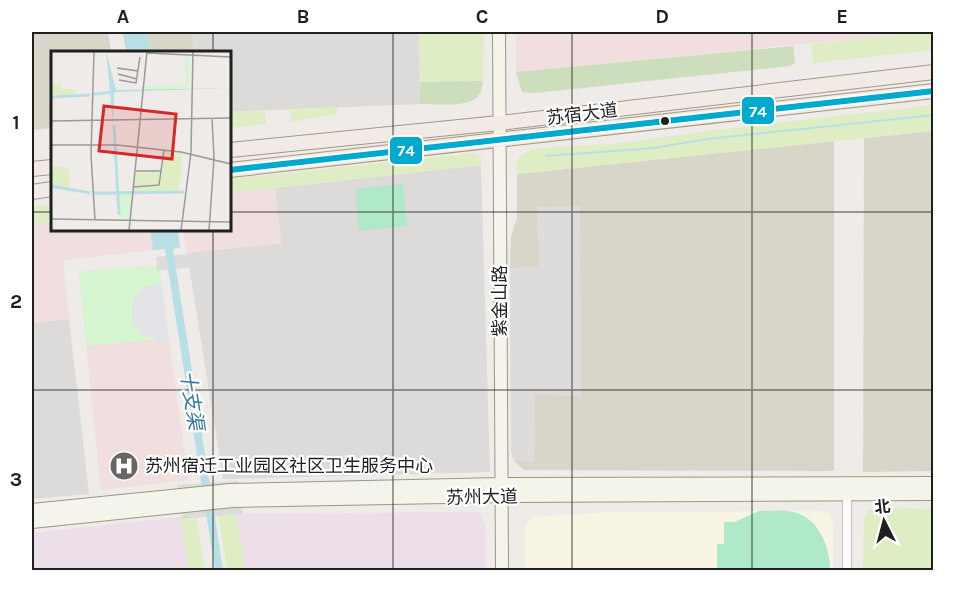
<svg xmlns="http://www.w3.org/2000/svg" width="965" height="602" font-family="Karla,'Noto Sans SC',sans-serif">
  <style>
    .residential { fill: #dddbd9 }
    .commercial { fill: #f1dede }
    .industrial { fill: #ecdfe9 }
    .education { fill: #f7f4e4 }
    .construction { fill: #d8d6c9 }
    .grass { fill: #dfedc4 }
    .forest { fill: #ccdebb }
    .park { fill: #d6f5d1 }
    .pitch { fill: #afe9c9 }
    .parking { fill: #dedcdb }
    .plaza { fill: #e2e2e7 }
    .water { fill: #b8e0e4 }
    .pier { fill: #dddcdb }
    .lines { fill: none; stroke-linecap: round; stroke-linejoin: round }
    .stream { stroke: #b8e0e4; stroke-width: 2 }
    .canal { stroke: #b8e0e4; stroke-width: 8 }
    .street-casing { stroke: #c6c5c4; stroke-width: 10 }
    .secondary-casing { stroke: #99987f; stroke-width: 14 }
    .primary-casing { stroke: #a59684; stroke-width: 16 }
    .street { stroke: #fcfcfc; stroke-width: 8 }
    .secondary { stroke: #f4f4eb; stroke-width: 12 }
    .primary { stroke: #f1eae5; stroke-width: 14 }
    .bus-1-casing { stroke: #fff; stroke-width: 10 }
    .bus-1 { stroke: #00a9ce; stroke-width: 6 }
    .grid { fill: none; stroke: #1f1f1f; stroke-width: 1.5; stroke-opacity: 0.55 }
    .bus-dot { fill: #1f1f1f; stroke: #fff; stroke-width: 2 }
    .labels { text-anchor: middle; stroke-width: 4.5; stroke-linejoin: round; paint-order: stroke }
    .street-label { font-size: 18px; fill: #1f1f1f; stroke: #fff }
    .poi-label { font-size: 18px; fill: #1f1f1f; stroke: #fff; text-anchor: start }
    .water-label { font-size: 20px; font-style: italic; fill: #3b7a9f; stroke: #fff }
    .inset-river { fill: none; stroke: #b8e0e4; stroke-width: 3 }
    .inset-road { fill: none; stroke: #9b9998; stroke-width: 1.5 }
    .view { fill: #d62828; fill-opacity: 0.15; stroke: #d62828; stroke-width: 3 }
    .inset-edge { fill: none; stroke: #1f1f1f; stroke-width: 3 }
    .line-badge { stroke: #fff; stroke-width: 2 }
    .badge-label { font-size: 16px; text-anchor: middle; font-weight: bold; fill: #fff }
    .neatline { fill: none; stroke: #1f1f1f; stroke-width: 2 }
    .grid-label { font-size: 20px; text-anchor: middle; font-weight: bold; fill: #1f1f1f }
  </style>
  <rect width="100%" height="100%" fill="#eeebe8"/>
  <path class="residential" d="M 192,32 L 419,32 L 420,104 L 230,112 L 230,52 L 194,52 Z
    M 481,165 L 490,472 L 223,479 L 187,253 L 281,243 L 275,188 Z
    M 69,319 L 89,494 L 32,499 L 32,323 Z"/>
  <path class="commercial" d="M 516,32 L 923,32 L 516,72 Z
    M 275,188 L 281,243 L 187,253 L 183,230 L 230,230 L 230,193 Z
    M 52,223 L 52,230 L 150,230 L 153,250 L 63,260 L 69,319 L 32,323 L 32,225 Z
    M 159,265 L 188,480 L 101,490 L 79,272 Z"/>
  <path class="industrial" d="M 478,512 L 485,524 L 485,570 L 245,570 L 236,514 Z
    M 180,517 L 189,570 L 32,570 L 32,533 Z"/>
  <path class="education" d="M 821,511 L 829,514 L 833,523 L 833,570 L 525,570 L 525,526 L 530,520 L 536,516 L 575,515 L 609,512 Z"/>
  <path class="construction" d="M 32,32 L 108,32 L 111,52 L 52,52 L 52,128 L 32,130 Z
    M 148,32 L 192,32 L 194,52 L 151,52 Z
    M 933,131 L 933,471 L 863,472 L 864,138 Z
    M 834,141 L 834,471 L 524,470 L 514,461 L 511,451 L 510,268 L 511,236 L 517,218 L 517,174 Z"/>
  <path class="grass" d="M 419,32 L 484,32 L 483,81 L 420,82 Z
    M 923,32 L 933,32 L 933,50 L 813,63 L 811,44 Z
    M 933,105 L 933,131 L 517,174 L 517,160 L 521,155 L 530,150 L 551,147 L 612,144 L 723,129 Z
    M 337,107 L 338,114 L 291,122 L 290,109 Z
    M 265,110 L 266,124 L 230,128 L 230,112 Z
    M 475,153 L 481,157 L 481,165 L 230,193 L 230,179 Z
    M 52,204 L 52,223 L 32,225 L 32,206 Z
    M 877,508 L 933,509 L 933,570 L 863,570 L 864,517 L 869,510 Z
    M 218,514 L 236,514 L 245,570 L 227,570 Z
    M 196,515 L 205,570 L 189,570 L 180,517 Z"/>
  <path class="forest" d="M 793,46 L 795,63 L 791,66 L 535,93 L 522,92 L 516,72 Z
    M 483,81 C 482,88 481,95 475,99 C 464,107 434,104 420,104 L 420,82 Z"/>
  <path class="park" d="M 159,265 L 169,338 L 87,346 L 79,272 Z"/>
  <path class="pitch" d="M 403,184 L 407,226 L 359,231 L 355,189 Z
    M 759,511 C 771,511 785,509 797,513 C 820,521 830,548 830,570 L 717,570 L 717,544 L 724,544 L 724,522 L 734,522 Z"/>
  <path class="parking" d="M 313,194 L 318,237 L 289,241 L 284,198 Z
    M 580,206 L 581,396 L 535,395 L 534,462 L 514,461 L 511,451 L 510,268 L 539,266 L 537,207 Z"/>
  <path class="plaza" d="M 161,283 L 170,346 L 160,342 L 157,338 L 142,336 L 132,320 L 132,306 L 136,295 L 146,287 Z"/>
  <path class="water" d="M 123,32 L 148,32 L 151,52 L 126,52 Z
    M 150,230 L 178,230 L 180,248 L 153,250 Z"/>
  <path class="pier" d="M 191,254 L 192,267 L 157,271 L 156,257 Z
    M 238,481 L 243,514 L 182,519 L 177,485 Z"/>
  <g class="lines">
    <path class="stream" d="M 546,156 L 654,148 L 707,139 L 934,115"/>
    <path class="canal" d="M 166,230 L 219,570"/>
    <g class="street-casing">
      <path id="street" d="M 847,489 L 847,570"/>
    </g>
    <g class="secondary-casing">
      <path id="secondary" d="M 499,32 L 502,570
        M 32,510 L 230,490 L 500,484 L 934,483
        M 32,522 L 233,501 L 500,496 L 934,494"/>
    </g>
    <g class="primary-casing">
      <path id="primary" d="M 230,150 L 499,123 L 934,72
        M 32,169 L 52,167
        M 230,170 L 934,91
        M 32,192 L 52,189"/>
    </g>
    <use href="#street" class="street"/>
    <use href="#secondary" class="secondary"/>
    <use href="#primary" class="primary"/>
    <g class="bus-1-casing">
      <path id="bus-1" d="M 230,170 L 934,91"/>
    </g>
    <use href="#bus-1" class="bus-1"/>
  </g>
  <path class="grid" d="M 213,32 L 213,52M 393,32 L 393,570M 572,32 L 572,570M 752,32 L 752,570M 32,212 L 52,212M 230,212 L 934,212M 213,230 L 213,570M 32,390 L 934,390"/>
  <defs>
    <g id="hospital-disc" transform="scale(1.5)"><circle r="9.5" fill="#676665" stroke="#fff"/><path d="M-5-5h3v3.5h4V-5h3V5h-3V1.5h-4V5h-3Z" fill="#fff"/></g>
  </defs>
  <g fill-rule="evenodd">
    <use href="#hospital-disc" x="124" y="466"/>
  </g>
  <circle class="bus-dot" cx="665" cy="121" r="5"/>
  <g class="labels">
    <g class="street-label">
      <text transform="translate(582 114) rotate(-7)" y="6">苏宿大道</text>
      <text transform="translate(500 301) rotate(-90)" y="6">紫金山路</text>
      <text transform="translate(482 497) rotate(-1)" y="6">苏州大道</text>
    </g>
    <g class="poi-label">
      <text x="145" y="472">苏州宿迁工业园区社区卫生服务中心</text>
    </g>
    <g class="water-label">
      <text transform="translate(192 400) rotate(81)" y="7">十支渠</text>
    </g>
  </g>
  <g transform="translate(51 51)">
    <rect width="180" height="180" fill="#eeebe8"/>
    <path d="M 0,32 L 10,33 L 10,38 L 24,38 L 24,43 L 0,45 ZM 114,100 L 132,102 L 128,140 L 83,141 L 84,137 L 109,135 ZM 4,115 L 18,118 L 18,137 L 0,134 L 0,119 ZM 108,121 L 108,133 L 84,135 L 85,122 Z" fill="#dfedc4"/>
    <path d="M 134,5 L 138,5 L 138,37 L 93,39 L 94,35 L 134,35 ZM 68,143 L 81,143 L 78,166 L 69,170 Z" fill="#d6f5d1"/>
    <path d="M 55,0 L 65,39 L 180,37 L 63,41 L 62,75 Z" fill="#b8e0e4"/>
    <path class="inset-river" d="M 43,43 L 63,41M 0,46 L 39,44M 63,74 L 68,164M 0,135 L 39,142M 43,142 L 133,141"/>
    <path class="inset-road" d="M 43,0 L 40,104 L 44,169M 96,2 L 180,6M 66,17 L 87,20M 67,23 L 86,28M 68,29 L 85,32 L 89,6M 0,70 L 180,67M 0,94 L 66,94 L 130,101 L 180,113M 85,120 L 111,120M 82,136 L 108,134 L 113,99M 0,168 L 180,171M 78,180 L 96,0M 130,180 L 140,101 L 142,0M 158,180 L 163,107 L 161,67"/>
    <path class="view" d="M 53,55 L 125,63 L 121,108 L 48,100 Z"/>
    <rect width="180" height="180" class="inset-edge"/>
  </g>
  <g class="line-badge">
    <rect x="741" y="96" width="34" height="29" rx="6" fill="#00a9ce"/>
    <rect x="389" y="136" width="34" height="29" rx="6" fill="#00a9ce"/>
  </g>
  <g class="badge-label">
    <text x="758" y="117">74</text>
    <text x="406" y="156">74</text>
  </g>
  <rect width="965" height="602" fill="none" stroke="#ffffff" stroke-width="66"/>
  <g transform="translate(884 521) rotate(354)" stroke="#ffffff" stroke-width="4.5" paint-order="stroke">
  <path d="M0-4.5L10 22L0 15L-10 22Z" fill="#1f1f1f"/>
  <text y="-9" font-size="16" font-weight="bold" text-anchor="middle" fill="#1f1f1f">北</text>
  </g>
  <rect x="33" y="33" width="899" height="536" class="neatline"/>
  <g class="grid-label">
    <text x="123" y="23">A</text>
    <text x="303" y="23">B</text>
    <text x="482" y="23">C</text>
    <text x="662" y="23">D</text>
    <text x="842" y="23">E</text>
    <text x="16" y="129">1</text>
    <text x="16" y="308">2</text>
    <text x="16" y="486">3</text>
  </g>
</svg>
